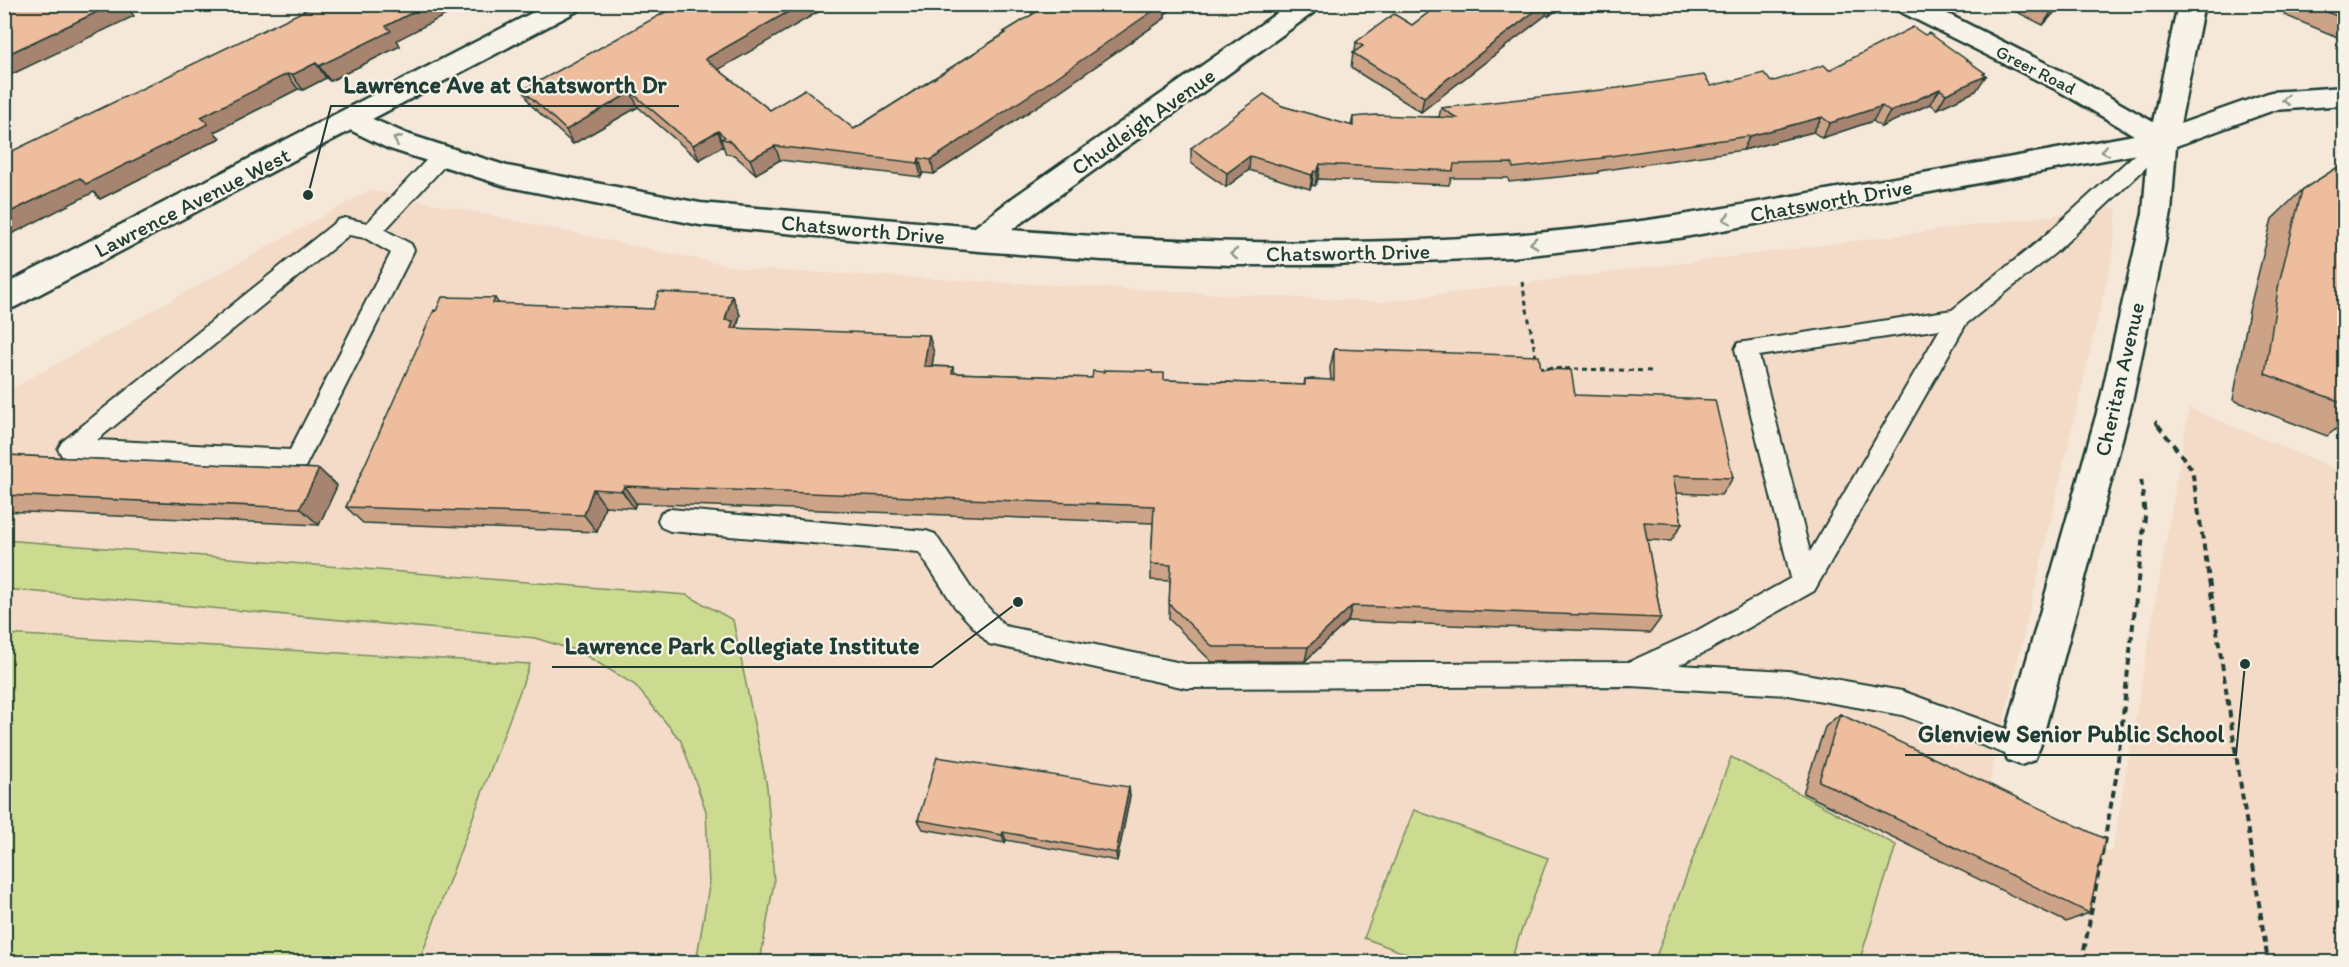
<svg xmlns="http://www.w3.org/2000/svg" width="2349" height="967" font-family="Itim,sans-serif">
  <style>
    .built { fill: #f3dbc7 }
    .green { fill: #ccdb8f; stroke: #768c62; stroke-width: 1.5 }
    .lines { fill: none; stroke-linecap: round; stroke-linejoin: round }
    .service-casing { stroke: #1f3d34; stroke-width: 4 }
    .minor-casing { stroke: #1f3d34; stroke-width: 5 }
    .secondary-casing { stroke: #1f3d34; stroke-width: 5 }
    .path-far1 { stroke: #1f3d34; stroke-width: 3; stroke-dasharray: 5 4; stroke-linecap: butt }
    .path { stroke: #1f3d34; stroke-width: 4; stroke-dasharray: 7 5; stroke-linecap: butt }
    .service { fill: #f7f3e8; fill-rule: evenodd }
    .minor { fill: #f7f3e8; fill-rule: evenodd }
    .secondary { fill: #f7f3e8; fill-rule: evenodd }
    .wall { fill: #cda388; stroke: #1f3d34; stroke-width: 1.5 }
    .shaded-wall { fill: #a7846f; stroke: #1f3d34; stroke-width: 1.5 }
    .building { fill: #eebd9e; stroke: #1f3d34; stroke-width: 1.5 }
    .oneway { stroke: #8b988e }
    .labels { text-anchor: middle; stroke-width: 4.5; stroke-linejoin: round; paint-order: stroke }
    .far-street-label { font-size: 18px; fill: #1f3d34; stroke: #f7f3e8 }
    .street-label { font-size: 22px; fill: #1f3d34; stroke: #f7f3e8 }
    .leader { fill: none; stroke: #1f3d34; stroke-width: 2 }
    .callout-dot { fill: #1f3d34; stroke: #f7f3e8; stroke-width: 2 }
    .callout-label { font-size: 24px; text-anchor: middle; font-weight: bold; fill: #1f3d34; stroke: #f7f3e8; stroke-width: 4.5; stroke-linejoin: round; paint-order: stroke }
  </style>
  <rect width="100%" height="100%" fill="#f5e8d9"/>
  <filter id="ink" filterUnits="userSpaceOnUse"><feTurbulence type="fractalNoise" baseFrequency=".0167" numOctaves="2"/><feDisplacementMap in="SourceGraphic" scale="12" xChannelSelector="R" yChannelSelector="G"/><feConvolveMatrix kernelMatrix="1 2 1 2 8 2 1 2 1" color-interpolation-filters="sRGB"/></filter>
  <g filter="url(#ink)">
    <path class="built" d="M 370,190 L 744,269 L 1381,302 L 2117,207 L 2113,253 L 1983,810 L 2112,852 L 2189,408 L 2325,464 L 2344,475 L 2344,962 L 5,962 L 4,393 Z"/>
    <path class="green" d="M 5,540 L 687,595 L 733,620 L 767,787 L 774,882 L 760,962 L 696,962 L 709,886 L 706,811 L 681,741 L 635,685 L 580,652 L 535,638 L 5,589 Z
      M 4,634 L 530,664 L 419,962 L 5,962 Z
      M 1731,757 L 1896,845 L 1859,962 L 1654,962 Z
      M 1414,810 L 1548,858 L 1510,962 L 1428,962 L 1364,938 Z"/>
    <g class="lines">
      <g class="service-casing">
        <path id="service" d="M 2163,133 L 2170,135 L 2173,140 L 2170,145 L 2055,253 L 1966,324 L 1814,591 L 1709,650 L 1679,665 L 1788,671 L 1902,691 L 2031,738 L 2035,747 L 2031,756 L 2021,760 L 1902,715 L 1788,695 L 1631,686 L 1186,688 L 989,644 L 955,607 L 919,552 L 670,531 L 661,527 L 658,520 L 661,513 L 670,509 L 926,531 L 935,534 L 973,591 L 1005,626 L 1186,664 L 1629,662 L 1691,634 L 1791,578 L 1735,349 L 1738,343 L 1952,310 L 2039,241 L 2156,135 ZM 1940,329 L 1810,552 L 1759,356 Z
          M 441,150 L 448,152 L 451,157 L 448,162 L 385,230 L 411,244 L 414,250 L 305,467 L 297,470 L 70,459 L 62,456 L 58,449 L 62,442 L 338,220 L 345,218 L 367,223 L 434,152 ZM 349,235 L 365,238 L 391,253 L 290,450 L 97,440 Z"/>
      </g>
      <g class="minor-casing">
        <path id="minor" d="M 1290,4 L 1320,4 L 1317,10 L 1011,230 C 1177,244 1344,247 1511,235 C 1617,228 1721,209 1826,190 C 1929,172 2031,154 2134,135 L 2059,91 L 1897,10 L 1894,4 L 1928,4 L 2077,79 L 2153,122 L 2178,4 L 2204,4 L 2180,124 L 2271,92 L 2344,87 L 2344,105 L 2274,110 L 2176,146 L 2171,213 L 2132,402 L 2040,747 L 2034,760 L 2021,765 L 2008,760 L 2002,747 L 2100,402 L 2143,213 L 2148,152 L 1679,238 L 1512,257 L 1333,265 L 1231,265 L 1103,260 L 979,251 L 700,225 L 505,186 L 387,148 L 342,126 L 338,119 L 342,112 L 352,110 L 407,134 L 507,166 L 700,203 L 975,227 L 1014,197 Z"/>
      </g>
      <g class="secondary-casing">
        <path id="secondary" d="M 549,4 L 582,4 L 579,10 L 15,307 L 4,310 L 4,285 Z"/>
      </g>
      <path class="path-far1" d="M 1522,282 L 1536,358
        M 1538,368 L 1653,371
        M 2155,421 L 2159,427"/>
      <path class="path" d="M 2158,425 L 2192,469 L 2268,962
        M 2082,962 L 2116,778 L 2145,517 L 2141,477"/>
      <use href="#service" class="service"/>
      <use href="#minor" class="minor"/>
      <use href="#secondary" class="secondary"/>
    </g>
    <path class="wall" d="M 1033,4 L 1179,4 L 1165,14 L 1165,18 L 1047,100 L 934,174 L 923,173 L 921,177 L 780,160 L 756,174 L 734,155 L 726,154 L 723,146 L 699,160 L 638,107 L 573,144 L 531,105 L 523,90 L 719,70 L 770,110 L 854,129 L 1004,34 L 1004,32 L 1032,15 L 1031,6 Z
      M 1440,4 L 1564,4 L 1549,16 L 1546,15 L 1421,112 L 1351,68 L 1353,53 L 1355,51 L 1356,42 L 1412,25 Z
      M 2001,4 L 2062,4 L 2043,25 Z
      M 2292,4 L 2344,4 L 2344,33 L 2340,38 L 2284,15 Z
      M 397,40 L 400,46 L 330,81 L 326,78 L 303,90 L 298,89 L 214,132 L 220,138 L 100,199 L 94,192 L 4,155 Z
      M 1829,70 L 1985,73 L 1976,91 L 1937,109 L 1930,104 L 1881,127 L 1873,121 L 1822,138 L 1813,132 L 1743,150 L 1599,171 L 1598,173 L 1509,182 L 1508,178 L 1451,178 L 1449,185 L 1318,179 L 1315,186 L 1312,185 L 1310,189 L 1249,170 L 1226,187 L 1191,163 L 1191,148 L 1282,106 L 1351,126 L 1353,117 L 1439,117 L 1441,108 L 1711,86 L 1771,82 Z
      M 2344,163 L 2344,423 L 2327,436 L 2233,400 L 2249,311 L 2272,219 L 2302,190 Z
      M 732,296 L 740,315 L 737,328 L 934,353 L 932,366 L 953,367 L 955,373 L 1092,378 L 1152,373 L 1164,380 L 1304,385 L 1305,379 L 1331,380 L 1330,368 L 1334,349 L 1541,369 L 1575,395 L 1733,478 L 1721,495 L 1676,493 L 1682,524 L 1671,541 L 1647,540 L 1661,618 L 1650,633 L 1348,621 L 1305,661 L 1212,662 L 1169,619 L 1170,581 L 1151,580 L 1151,564 L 1153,523 L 636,503 L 634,508 L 605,506 L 597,532 L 363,523 L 346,507 L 436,311 L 495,298 L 499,304 L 653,309 Z
      M 4,455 L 319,469 L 337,486 L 319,525 L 4,511 Z
      M 1840,714 L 2089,913 L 2066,922 L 1803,793 L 1825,727 Z
      M 1130,796 L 1117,861 L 1006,840 L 1005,843 L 923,829 L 918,820 Z"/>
    <path class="shaded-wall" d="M 114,4 L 143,4 L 130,11 L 134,16 L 4,78 L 4,56 Z
      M 429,4 L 467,4 L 397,40 L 400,46 L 330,81 L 319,66 L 386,26 Z
      M 802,4 L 832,4 L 711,74 L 705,59 Z
      M 1162,4 L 1179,4 L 1165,14 L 1165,18 L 1047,100 L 934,174 L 931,160 Z
      M 1544,4 L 1549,4 L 1546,15 L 1421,112 L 1424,97 Z
      M 1552,4 L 1564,4 L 1549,16 Z
      M 2058,4 L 2062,4 L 2043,25 L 2053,9 Z
      M 316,63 L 326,78 L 303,90 L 292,75 Z
      M 1985,73 L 1982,77 L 1986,76 L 1976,91 L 1937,109 L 1946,94 Z
      M 287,74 L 298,89 L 214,132 L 220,138 L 100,199 L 94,192 L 4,238 L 4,215 Z
      M 1940,89 L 1930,104 L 1881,127 L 1890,112 Z
      M 631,92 L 638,107 L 573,144 L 566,130 Z
      M 1882,106 L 1873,121 L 1822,138 L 1830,123 Z
      M 1822,117 L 1813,132 L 1743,150 L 1750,136 Z
      M 718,131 L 723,146 L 699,160 L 693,145 Z
      M 775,146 L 780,160 L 756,174 L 750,159 Z
      M 1250,156 L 1249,170 L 1226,187 L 1227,173 Z
      M 919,158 L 923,173 L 921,177 L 918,163 Z
      M 1320,164 L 1318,179 L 1315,186 L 1317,172 Z
      M 1314,171 L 1312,185 L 1310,189 L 1312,175 Z
      M 732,296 L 740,315 L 733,339 L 725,320 Z
      M 929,335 L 934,353 L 929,384 L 924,366 Z
      M 319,469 L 337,486 L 319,525 L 300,508 Z
      M 624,486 L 636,503 L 634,508 L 622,491 Z
      M 593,489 L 605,506 L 597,532 L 584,515 Z
      M 1352,606 L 1348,621 L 1305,661 L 1308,647 Z
      M 1129,787 L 1130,796 L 1117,861 L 1116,853 Z
      M 1003,832 L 1006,840 L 1005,843 L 1002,835 Z"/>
    <path class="building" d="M 4,4 L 114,4 L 4,56 Z
      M 318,4 L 429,4 L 386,26 L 391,31 L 319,66 L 316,63 L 292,75 L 287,74 L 201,117 L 208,124 L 86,184 L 80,178 L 4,215 L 4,155 Z
      M 680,4 L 802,4 L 705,59 L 770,110 L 805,89 L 854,129 L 1006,33 L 1004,32 L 1038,11 L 1031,6 L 1033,4 L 1163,4 L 1045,85 L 931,160 L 919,158 L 918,163 L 775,146 L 750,159 L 728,140 L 721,139 L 725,137 L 718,131 L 693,145 L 631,92 L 566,130 L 523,90 Z
      M 1440,4 L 1544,4 L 1424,97 L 1353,53 L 1363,46 L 1356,42 L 1394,14 L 1412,25 Z
      M 2043,4 L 2058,4 L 2053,9 Z
      M 2308,4 L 2344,4 L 2344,19 Z
      M 1913,27 L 1925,35 L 1929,33 L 1985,73 L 1983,74 L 1986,76 L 1946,94 L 1940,89 L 1890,112 L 1882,106 L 1830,123 L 1822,117 L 1750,136 L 1603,157 L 1604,158 L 1513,168 L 1512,163 L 1454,164 L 1453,171 L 1320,164 L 1317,172 L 1314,171 L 1312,175 L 1250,156 L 1227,173 L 1191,148 L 1264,94 L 1282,106 L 1353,126 L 1353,117 L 1376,115 L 1457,118 L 1441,108 L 1618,88 L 1704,75 L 1711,86 L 1764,73 L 1771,82 L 1824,65 L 1829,70 Z
      M 2344,163 L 2344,403 L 2265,374 L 2279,283 L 2302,190 Z
      M 659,292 L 732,296 L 725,320 L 733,321 L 731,328 L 929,335 L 924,366 L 953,367 L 952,373 L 1092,378 L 1093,371 L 1104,372 L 1104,370 L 1152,371 L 1152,373 L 1164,373 L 1164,380 L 1305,385 L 1305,379 L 1334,380 L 1334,349 L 1539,356 L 1541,369 L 1571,370 L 1575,395 L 1715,400 L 1733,478 L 1673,476 L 1682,524 L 1644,522 L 1661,618 L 1352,606 L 1308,647 L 1213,647 L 1169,604 L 1171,565 L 1151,564 L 1154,506 L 624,486 L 622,491 L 593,489 L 584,515 L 346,507 L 434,310 L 436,311 L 442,297 L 495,298 L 493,303 L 653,309 Z
      M 4,455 L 319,469 L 300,508 L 4,495 Z
      M 1840,714 L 2105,839 L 2089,913 L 1819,781 Z
      M 937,757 L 1129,787 L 1116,853 L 1003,832 L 1002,835 L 918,820 Z"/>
    <defs><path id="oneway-chevron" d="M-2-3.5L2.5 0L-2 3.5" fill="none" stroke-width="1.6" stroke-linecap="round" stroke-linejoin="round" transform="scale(1.5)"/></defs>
    <g class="oneway">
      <use href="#oneway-chevron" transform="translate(2286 100) rotate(176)"/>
      <use href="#oneway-chevron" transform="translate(397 140) rotate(-157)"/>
      <use href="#oneway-chevron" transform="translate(2105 151) rotate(169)"/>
      <use href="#oneway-chevron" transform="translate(1727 219) rotate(170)"/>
      <use href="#oneway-chevron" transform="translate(1534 243) rotate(174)"/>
      <use href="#oneway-chevron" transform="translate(1234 254) rotate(-179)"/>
    </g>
  </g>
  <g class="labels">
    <g class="far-street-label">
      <text transform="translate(2036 70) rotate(27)" y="6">Greer Road</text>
    </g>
    <g class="street-label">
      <text transform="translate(1143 121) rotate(-35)" y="8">Chudleigh Avenue</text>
      <text transform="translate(1831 200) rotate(-10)" y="8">Chatsworth Drive</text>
      <text transform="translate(192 202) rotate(-27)" y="8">Lawrence Avenue West</text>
      <text transform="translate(863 229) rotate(5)" y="8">Chatsworth Drive</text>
      <text transform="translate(1348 252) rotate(-1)" y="8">Chatsworth Drive</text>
      <text transform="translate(2119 379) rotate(-77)" y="8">Cheritan Avenue</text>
    </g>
  </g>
  <path class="leader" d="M308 195L331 106H679M1018 602L932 667H552M2245 664L2236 755H1905"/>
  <g class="callout-dot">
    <circle cx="308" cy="195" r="6"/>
    <circle cx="1018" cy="602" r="6"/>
    <circle cx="2245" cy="664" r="6"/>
  </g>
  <g class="callout-label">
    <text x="505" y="93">Lawrence Ave at Chatsworth Dr</text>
    <text x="742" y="654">Lawrence Park Collegiate Institute</text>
    <text x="2071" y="742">Glenview Senior Public School</text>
  </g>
  <rect width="2349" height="967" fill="none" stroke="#f7f3e8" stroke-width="24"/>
  <rect x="12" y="12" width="2325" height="943" fill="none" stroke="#1f3d34" stroke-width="2" filter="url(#ink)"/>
</svg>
